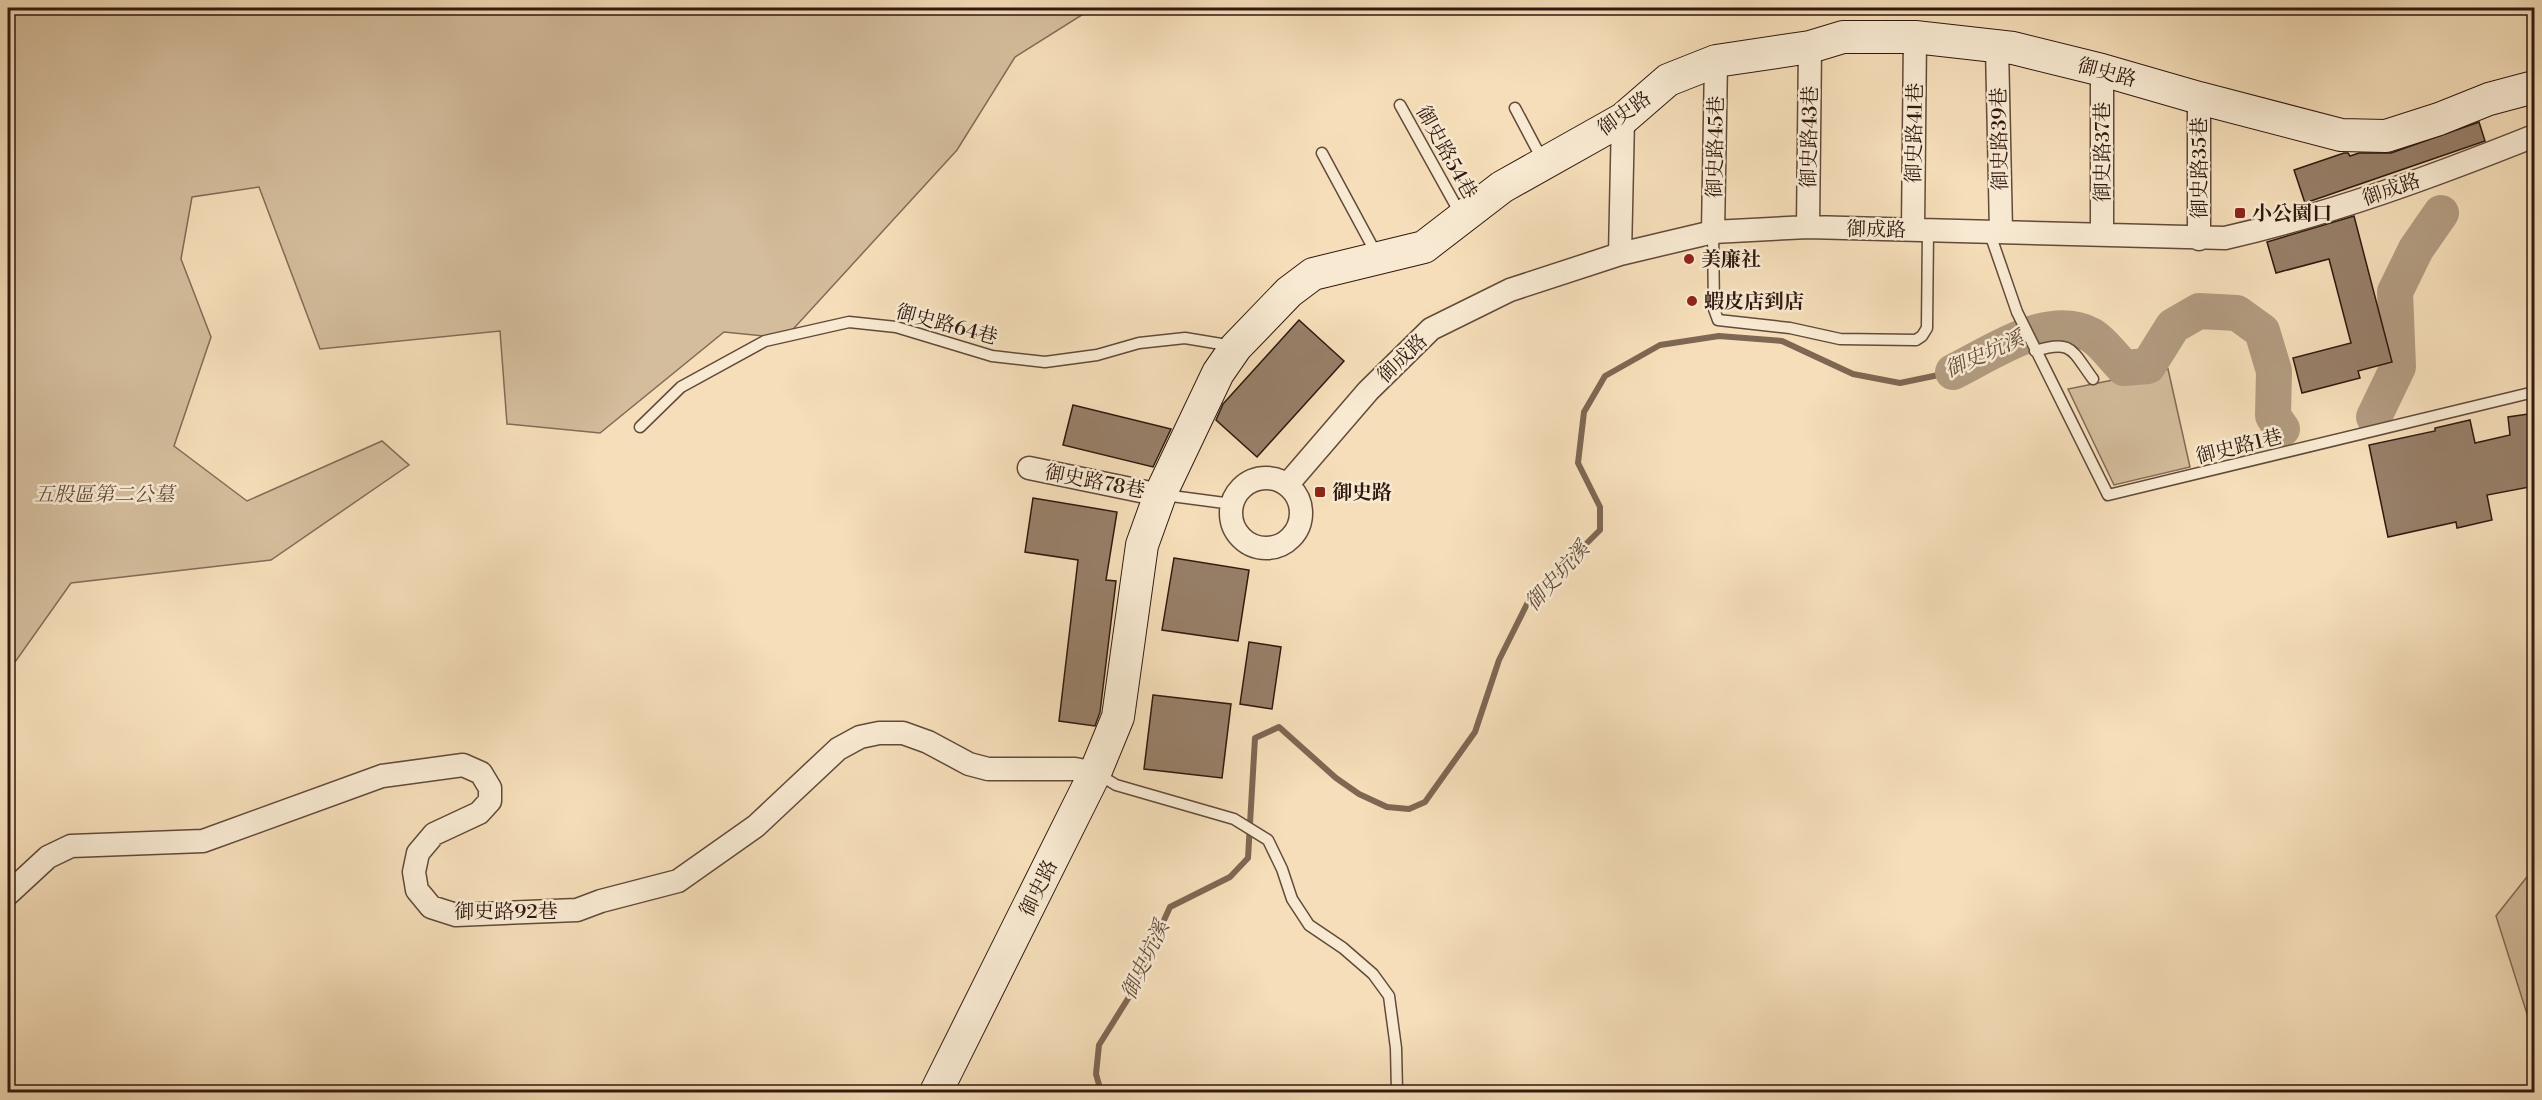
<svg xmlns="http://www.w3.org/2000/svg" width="2542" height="1100" font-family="'Libre Bodoni','Noto Serif TC',serif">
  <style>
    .green { fill: #d4bd9c; stroke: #826b56; stroke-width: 1.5 }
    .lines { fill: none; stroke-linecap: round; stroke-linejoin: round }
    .stream { stroke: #7e6753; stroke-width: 6 }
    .river { stroke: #b29b80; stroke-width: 36 }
    .building { fill: #977f68; stroke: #311910; stroke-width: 1.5 }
    .lane-casing { stroke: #624a3a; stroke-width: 13 }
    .street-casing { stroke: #624a3a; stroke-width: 25 }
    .secondary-casing { stroke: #311910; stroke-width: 34 }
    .lane { stroke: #f8ead2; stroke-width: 10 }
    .street { stroke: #f8ead2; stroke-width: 22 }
    .secondary { stroke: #f8ead2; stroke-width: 32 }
    .poi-dot { fill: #8f2418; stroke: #f8ead2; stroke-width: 2 }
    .labels { text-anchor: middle; stroke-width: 5; stroke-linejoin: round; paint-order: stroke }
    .street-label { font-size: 20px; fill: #311910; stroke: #f8ead2 }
    .poi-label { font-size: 20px; font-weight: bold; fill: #311910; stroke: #f8ead2; text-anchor: start }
    .park-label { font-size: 20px; font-style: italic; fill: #624a3a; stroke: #f8ead2 }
    .water-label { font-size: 21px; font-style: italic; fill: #654d3d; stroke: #f8ead2 }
  </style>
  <rect width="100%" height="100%" fill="#f5deb9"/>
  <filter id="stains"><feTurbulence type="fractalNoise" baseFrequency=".00333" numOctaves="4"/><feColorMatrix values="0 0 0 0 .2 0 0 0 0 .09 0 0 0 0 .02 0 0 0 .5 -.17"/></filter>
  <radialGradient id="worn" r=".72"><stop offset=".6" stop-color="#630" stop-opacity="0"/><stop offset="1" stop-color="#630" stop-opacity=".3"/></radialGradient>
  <path class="green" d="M 8,8 L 1093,8 L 1015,57 L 957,150 L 785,338 L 724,332 L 600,433 L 507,424 L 500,331 L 320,349 L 259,187 L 192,197 L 181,259 L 211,337 L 174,446 L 247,501 L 382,441 L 409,465 L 271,560 L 71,583 L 8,672 Z
    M 2168,369 L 2190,467 L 2114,485 L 2068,389 Z
    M 2534,868 L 2534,1036 L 2496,916 Z"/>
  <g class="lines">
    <path class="stream" d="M 1101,1092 L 1096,1074 L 1099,1045 L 1129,997 L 1170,907 L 1230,877 L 1248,858 L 1255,738 L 1279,727 L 1336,778 L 1359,794 L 1387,807 L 1409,809 L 1425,802 L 1475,732 L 1499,660 L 1528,602 L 1600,530 L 1600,507 L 1578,463 L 1584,412 L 1605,376 L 1660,345 L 1719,336 L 1782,341 L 1853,374 L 1900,383 L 1953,372"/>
    <path class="river" d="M 1953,372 C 1992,353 2048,312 2091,335 C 2103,342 2114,358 2124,368 L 2148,366 L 2173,326 L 2199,311 L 2237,313 L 2262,331 L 2274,371 L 2273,416 L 2282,429
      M 2374,417 L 2398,367 L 2395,292 L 2416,249 L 2441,213"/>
  </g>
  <path class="building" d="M 2479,122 L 2485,141 L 2305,203 L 2294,170 L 2344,153 L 2348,153 L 2350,156 L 2359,153 L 2391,153 Z
    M 2354,216 L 2392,362 L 2358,371 L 2360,378 L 2302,393 L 2293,358 L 2351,343 L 2329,259 L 2276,273 L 2267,242 Z
    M 1299,320 L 1344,361 L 1257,457 L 1216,420 L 1223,404 Z
    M 1073,405 L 1171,429 L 1153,467 L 1063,445 Z
    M 2535,413 L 2535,486 L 2487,495 L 2492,520 L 2457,528 L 2456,522 L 2388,537 L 2369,445 L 2435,431 L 2435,428 L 2470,420 L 2475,443 L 2510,435 L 2508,417 Z
    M 1033,498 L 1117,512 L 1106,580 L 1116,581 L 1100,712 L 1095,726 L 1059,721 L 1078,560 L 1025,552 Z
    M 1174,558 L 1249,570 L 1238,641 L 1162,630 Z
    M 1249,642 L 1281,647 L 1272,709 L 1240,704 Z
    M 1153,695 L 1231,704 L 1222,778 L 1144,769 Z"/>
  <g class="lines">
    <g class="lane-casing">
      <path id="lane" d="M 1400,105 L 1461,215
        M 1515,108 L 1543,161
        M 1322,153 L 1377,255
        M 1989,231 L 2017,312 L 2108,495 L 2534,392
        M 1713,232 L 1714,309 L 1718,320 L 1790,328 L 1840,339 L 1916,340 L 1922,336 L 1927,328 L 1928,230
        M 2035,351 C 2073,339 2072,351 2093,379
        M 640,427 L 681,387 L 765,341 L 849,322 L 896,327 L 992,356 L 1045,362 L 1097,355 L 1139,343 L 1185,338 L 1233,346
        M 1164,495 L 1232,504
        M 1098,774 L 1116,785 L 1234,819 L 1268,840 L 1282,869 L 1292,899 L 1309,925 L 1343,948 L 1373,974 L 1389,996 L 1396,1048 L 1397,1092"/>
    </g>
    <g class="street-casing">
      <path id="street" d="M 1997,47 L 2001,231
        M 2199,98 L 2199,239
        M 1808,227 L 1810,47
        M 1913,229 L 1915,37
        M 1713,232 L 1716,61
        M 2102,234 L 2102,70
        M 1620,254 L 1623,119
        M 1029,468 L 1160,495
        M1231 513a35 35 0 1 1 70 0a35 35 0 1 1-70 0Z
        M 1287,485 L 1368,391 L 1431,329 L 1510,290 L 1620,254 L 1713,232 L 1808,227 L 2225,238 C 2331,214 2434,176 2534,136
        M 8,894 L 48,857 L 71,846 L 203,841 L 382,776 L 463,765 L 481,773 L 490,788 L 490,801 L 479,813 L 434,834 L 418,853 L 414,872 L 417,890 L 431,907 L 456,915 L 577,910 L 601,901 L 678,881 L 756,826 L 838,749 L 860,737 L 879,733 L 903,733 L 928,742 L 969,764 L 988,769 L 1075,769 L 1095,773"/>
    </g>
    <g class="secondary-casing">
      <path id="secondary" d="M 936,1092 L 1095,773 L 1118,717 L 1142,545 L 1160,495 L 1218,373 L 1236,347 L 1289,292 L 1313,274 L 1424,247 L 1502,187 L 1623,119 L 1668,80 L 1716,61 L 1810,47 L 1843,37 L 1915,37 L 2013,48 L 2102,70 L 2199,98 L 2341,135 L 2386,136 L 2439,119 L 2489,99 L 2534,87"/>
    </g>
    <use href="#lane" class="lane"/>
    <use href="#street" class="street"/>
    <use href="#secondary" class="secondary"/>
  </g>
  <g class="poi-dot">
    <rect x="2234" y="207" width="12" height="12" rx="3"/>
    <circle cx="1689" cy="259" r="6"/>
    <circle cx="1692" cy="301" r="6"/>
    <rect x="1314" y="486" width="12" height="12" rx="3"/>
  </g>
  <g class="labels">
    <g class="street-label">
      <text transform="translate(2107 72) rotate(15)" y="7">御史路</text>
      <text transform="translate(1624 113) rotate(-36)" y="7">御史路</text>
      <text transform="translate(1914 133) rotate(-89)" y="7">御史路41巷</text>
      <text transform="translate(1809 137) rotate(-89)" y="7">御史路43巷</text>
      <text transform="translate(1999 139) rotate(-91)" y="7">御史路39巷</text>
      <text transform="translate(1715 147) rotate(-89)" y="7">御史路45巷</text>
      <text transform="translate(1447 152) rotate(61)" y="7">御史路54巷</text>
      <text transform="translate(2102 152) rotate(-90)" y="7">御史路37巷</text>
      <text transform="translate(2199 168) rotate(-90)" y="7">御史路35巷</text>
      <text transform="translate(2391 189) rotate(-19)" y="7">御成路</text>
      <text transform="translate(1876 229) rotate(1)" y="7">御成路</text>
      <text transform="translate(947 324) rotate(15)" y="7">御史路64巷</text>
      <text transform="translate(1402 358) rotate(-44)" y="7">御成路</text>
      <text transform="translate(2239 446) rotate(-14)" y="7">御史路1巷</text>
      <text transform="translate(1095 481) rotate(11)" y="7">御史路78巷</text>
      <text transform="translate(1038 888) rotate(-64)" y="7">御史路</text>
      <text x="506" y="918">御史路92巷</text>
    </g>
    <g class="poi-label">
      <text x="2252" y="220">小公園口</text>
      <text x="1701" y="266">美廉社</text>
      <text x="1704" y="308">蝦皮店到店</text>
      <text x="1332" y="499">御史路</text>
    </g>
    <g class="park-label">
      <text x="104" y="501">五股區第二公墓</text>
    </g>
    <g class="water-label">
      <text transform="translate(1984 354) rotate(-24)" y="7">御史坑溪</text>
      <text transform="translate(1557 576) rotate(-48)" y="7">御史坑溪</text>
      <text transform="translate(1145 960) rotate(-65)" y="7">御史坑溪</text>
    </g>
  </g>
  <rect width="2542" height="1100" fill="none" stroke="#f5deb9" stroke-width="30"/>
  <rect x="9" y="9" width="2524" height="1082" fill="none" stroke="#311910" stroke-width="3"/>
  <rect x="15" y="15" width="2512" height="1070" fill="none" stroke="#311910" stroke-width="1.5"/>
  <rect width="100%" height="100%" filter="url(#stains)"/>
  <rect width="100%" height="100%" fill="url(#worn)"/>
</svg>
